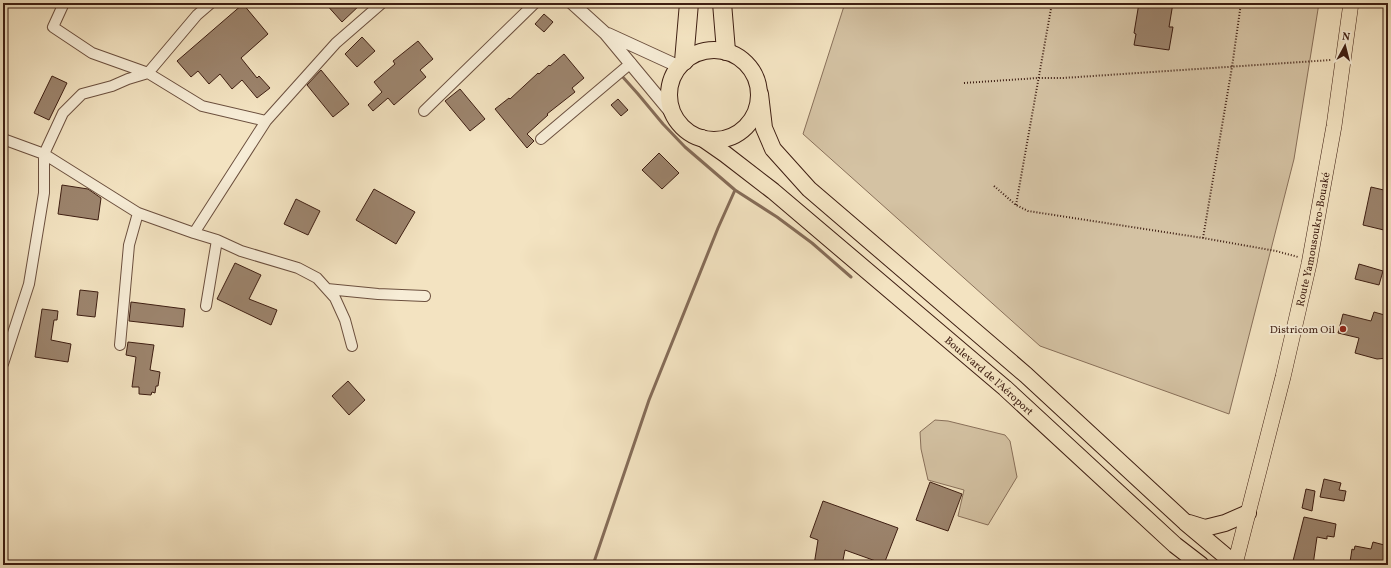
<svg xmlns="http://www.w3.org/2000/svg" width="1391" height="568" font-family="Vollkorn,serif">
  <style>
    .green { fill: #d4c2a3; stroke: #89705a }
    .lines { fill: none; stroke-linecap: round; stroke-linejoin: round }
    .stream { stroke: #856c58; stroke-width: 3 }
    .building { fill: #9c846d; stroke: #3e1e12 }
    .minor-casing { stroke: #6b4f3e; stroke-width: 12 }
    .tertiary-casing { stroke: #6b4f3e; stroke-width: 14 }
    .primary-casing { stroke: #3e1e12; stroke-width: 16 }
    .trunk-casing { stroke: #3e1e12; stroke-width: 18 }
    .motorway-casing { stroke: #3e1e12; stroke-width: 20 }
    .path { stroke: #3e1e12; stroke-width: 2; stroke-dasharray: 1 2; stroke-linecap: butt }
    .minor { stroke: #f7edd7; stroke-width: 10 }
    .tertiary { stroke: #f7edd7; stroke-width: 12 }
    .primary { stroke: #f3e3c1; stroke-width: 15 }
    .trunk { stroke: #f3e3c1; stroke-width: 16 }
    .motorway { stroke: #f3e3c1; stroke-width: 18 }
    .poi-dot { fill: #8f2418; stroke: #f7edd7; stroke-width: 1.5 }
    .labels { text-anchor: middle; stroke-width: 3.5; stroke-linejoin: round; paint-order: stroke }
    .street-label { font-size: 11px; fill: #3e1e12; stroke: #f7edd7 }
    .poi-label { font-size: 11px; fill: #3e1e12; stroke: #f7edd7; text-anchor: end }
  </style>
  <rect width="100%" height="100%" fill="#f3e3c1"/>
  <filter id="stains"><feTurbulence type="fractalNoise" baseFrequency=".005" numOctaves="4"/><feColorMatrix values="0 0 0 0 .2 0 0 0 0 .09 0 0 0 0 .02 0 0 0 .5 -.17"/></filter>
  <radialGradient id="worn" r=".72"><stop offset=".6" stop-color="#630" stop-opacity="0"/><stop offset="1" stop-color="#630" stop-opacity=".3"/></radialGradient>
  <path class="green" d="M 845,3 L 1319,3 L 1294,159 L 1229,414 L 1040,346 L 803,134 Z
    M 935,420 L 948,421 L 1005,435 L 1010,441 L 1017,477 L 988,525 L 958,516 L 964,490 L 928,480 L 921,449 L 920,432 Z"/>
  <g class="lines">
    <path class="stream" d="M 621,75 L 638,94 L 663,124 L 685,147 L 735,190 L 777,217 L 812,243 L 851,277
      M 593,565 L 649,400 L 718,228 L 735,190"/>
  </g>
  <path class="building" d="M 325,3 L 362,3 L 342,22 Z
    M 1139,3 L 1173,3 L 1169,27 L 1173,27 L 1169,50 L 1134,45 L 1136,34 L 1134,33 Z
    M 243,4 L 268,34 L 241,58 L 257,78 L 259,76 L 270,88 L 257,98 L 242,80 L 232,89 L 220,74 L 209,84 L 198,71 L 191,77 L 177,61 Z
    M 544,14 L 553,22 L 544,32 L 535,24 Z
    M 362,37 L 375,51 L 357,67 L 345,54 Z
    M 418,41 L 433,59 L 420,70 L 426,77 L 394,105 L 388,98 L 373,111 L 368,105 L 382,92 L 374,82 L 395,64 L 393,61 Z
    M 564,54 L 584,78 L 572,88 L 575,92 L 547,114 L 548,115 L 527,134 L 534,141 L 527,148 L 495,109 L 509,98 L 510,99 L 538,73 L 539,74 L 549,65 L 550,66 Z
    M 321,70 L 349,104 L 333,117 L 307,85 Z
    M 52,76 L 67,83 L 49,120 L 34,113 Z
    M 460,89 L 485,119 L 470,131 L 445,101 Z
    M 618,99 L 628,110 L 621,116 L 611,105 Z
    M 659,153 L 679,173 L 662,189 L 642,170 Z
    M 62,185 L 88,189 L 101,198 L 98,220 L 58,214 Z
    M 1371,187 L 1388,191 L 1388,231 L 1363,225 Z
    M 374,189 L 415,212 L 396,244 L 356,220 Z
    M 296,199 L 320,211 L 308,235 L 284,224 Z
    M 235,263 L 261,275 L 249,299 L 277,310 L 271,325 L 217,299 Z
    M 1359,264 L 1383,271 L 1379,285 L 1355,279 Z
    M 80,290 L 98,292 L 95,317 L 77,315 Z
    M 131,302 L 185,309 L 183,327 L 129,321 Z
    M 42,309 L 58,311 L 57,320 L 54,320 L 51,340 L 71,344 L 68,362 L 35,357 Z
    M 1374,312 L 1388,316 L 1388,358 L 1377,359 L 1355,353 L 1359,338 L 1338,333 L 1343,314 L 1371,321 Z
    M 128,342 L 154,345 L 150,370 L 160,372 L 158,386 L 156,386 L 155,393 L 152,392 L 151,395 L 139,394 L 139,387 L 132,387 L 136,357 L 126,355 Z
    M 348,381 L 365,400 L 349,415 L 332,396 Z
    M 1324,479 L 1341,483 L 1339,490 L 1346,491 L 1344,501 L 1320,497 Z
    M 930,482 L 962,494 L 948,531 L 916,520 Z
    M 1306,489 L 1315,491 L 1312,511 L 1302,508 Z
    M 823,501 L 898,528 L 884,564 L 845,550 L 842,565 L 814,565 L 818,540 L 810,537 Z
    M 1304,517 L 1336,524 L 1334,537 L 1327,536 L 1327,539 L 1317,537 L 1313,565 L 1292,565 Z
    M 1373,542 L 1388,546 L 1385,565 L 1368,565 L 1350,562 L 1352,549 L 1354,550 L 1355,546 L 1371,549 Z"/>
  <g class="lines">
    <g class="minor-casing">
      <path id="minor" d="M 64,3 L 53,27 L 92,53 L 148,73 L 202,106 L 266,121 L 336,43 L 382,3
        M 424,111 L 535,3
        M 3,139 L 44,154 L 138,213 L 194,233 L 266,121
        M 541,139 L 631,63
        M 194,233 L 217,240 L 241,251 L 298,268 L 317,278 L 335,298 L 345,320 L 352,346
        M 327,289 L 378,294 L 425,296
        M 206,306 L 217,240
        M 120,345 L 129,245 L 138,213
        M 3,364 L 29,284 L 44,193 L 44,154 L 63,113 L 82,94 L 112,86 L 128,79 L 148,73 L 197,15 L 211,3"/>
    </g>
    <g class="tertiary-casing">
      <path id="tertiary" d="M 572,3 L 605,33 L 674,116
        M 608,34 L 680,67"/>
    </g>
    <g class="primary-casing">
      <g id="primary">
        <path id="s1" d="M 1235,564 L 1283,377 L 1309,264 L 1334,126 L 1351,3"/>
      </g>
    </g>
    <g class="trunk-casing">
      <g id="trunk">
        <circle cx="714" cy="95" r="45"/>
        <path d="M 760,94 L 764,128 L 773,149 L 809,189 L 1026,375 L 1185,522 L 1235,564 L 1235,565"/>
        <path id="s2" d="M 702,138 L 725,154 L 773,191 L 1005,388 L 1175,545 L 1201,565"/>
        <path d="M 1189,523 L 1205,528 L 1225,523 L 1248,513"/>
      </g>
    </g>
    <g class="motorway-casing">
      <path id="motorway" d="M 722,3 L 726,51
        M 684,61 L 689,3"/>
    </g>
    <path class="path" d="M 964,83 L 1038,78 L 1063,78 L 1331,60
      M 994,186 L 1016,205 L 1028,211 L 1203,238 L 1276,251 L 1298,257
      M 1016,205 L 1052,3
      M 1203,238 L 1232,67 L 1241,3"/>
    <use href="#minor" class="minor"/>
    <use href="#tertiary" class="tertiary"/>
    <use href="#primary" class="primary"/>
    <use href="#trunk" class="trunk"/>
    <use href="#motorway" class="motorway"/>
  </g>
  <circle class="poi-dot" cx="1343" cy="329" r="4"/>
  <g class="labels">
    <g class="street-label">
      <text dy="4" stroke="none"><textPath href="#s1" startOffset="334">Route Yamousoukro-Bouaké</textPath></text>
      <text dy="4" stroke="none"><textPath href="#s2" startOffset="373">Boulevard de l'Aéroport</textPath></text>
    </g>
    <g class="poi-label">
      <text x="1335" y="333">Districom Oil</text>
    </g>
  </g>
  <rect width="1391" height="568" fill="none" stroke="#f3e3c1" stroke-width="16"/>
  <rect x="4" y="4" width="1383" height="560" fill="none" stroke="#3e1e12" stroke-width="2"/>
  <rect x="8" y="8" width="1375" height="552" fill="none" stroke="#3e1e12"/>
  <g transform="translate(1345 46) rotate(7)" stroke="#f7edd7" stroke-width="3" paint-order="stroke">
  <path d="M0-3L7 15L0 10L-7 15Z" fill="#3e1e12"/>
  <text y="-6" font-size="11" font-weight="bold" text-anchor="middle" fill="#3e1e12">N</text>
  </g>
  <rect width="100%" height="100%" filter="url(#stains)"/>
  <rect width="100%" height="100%" fill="url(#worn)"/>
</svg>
